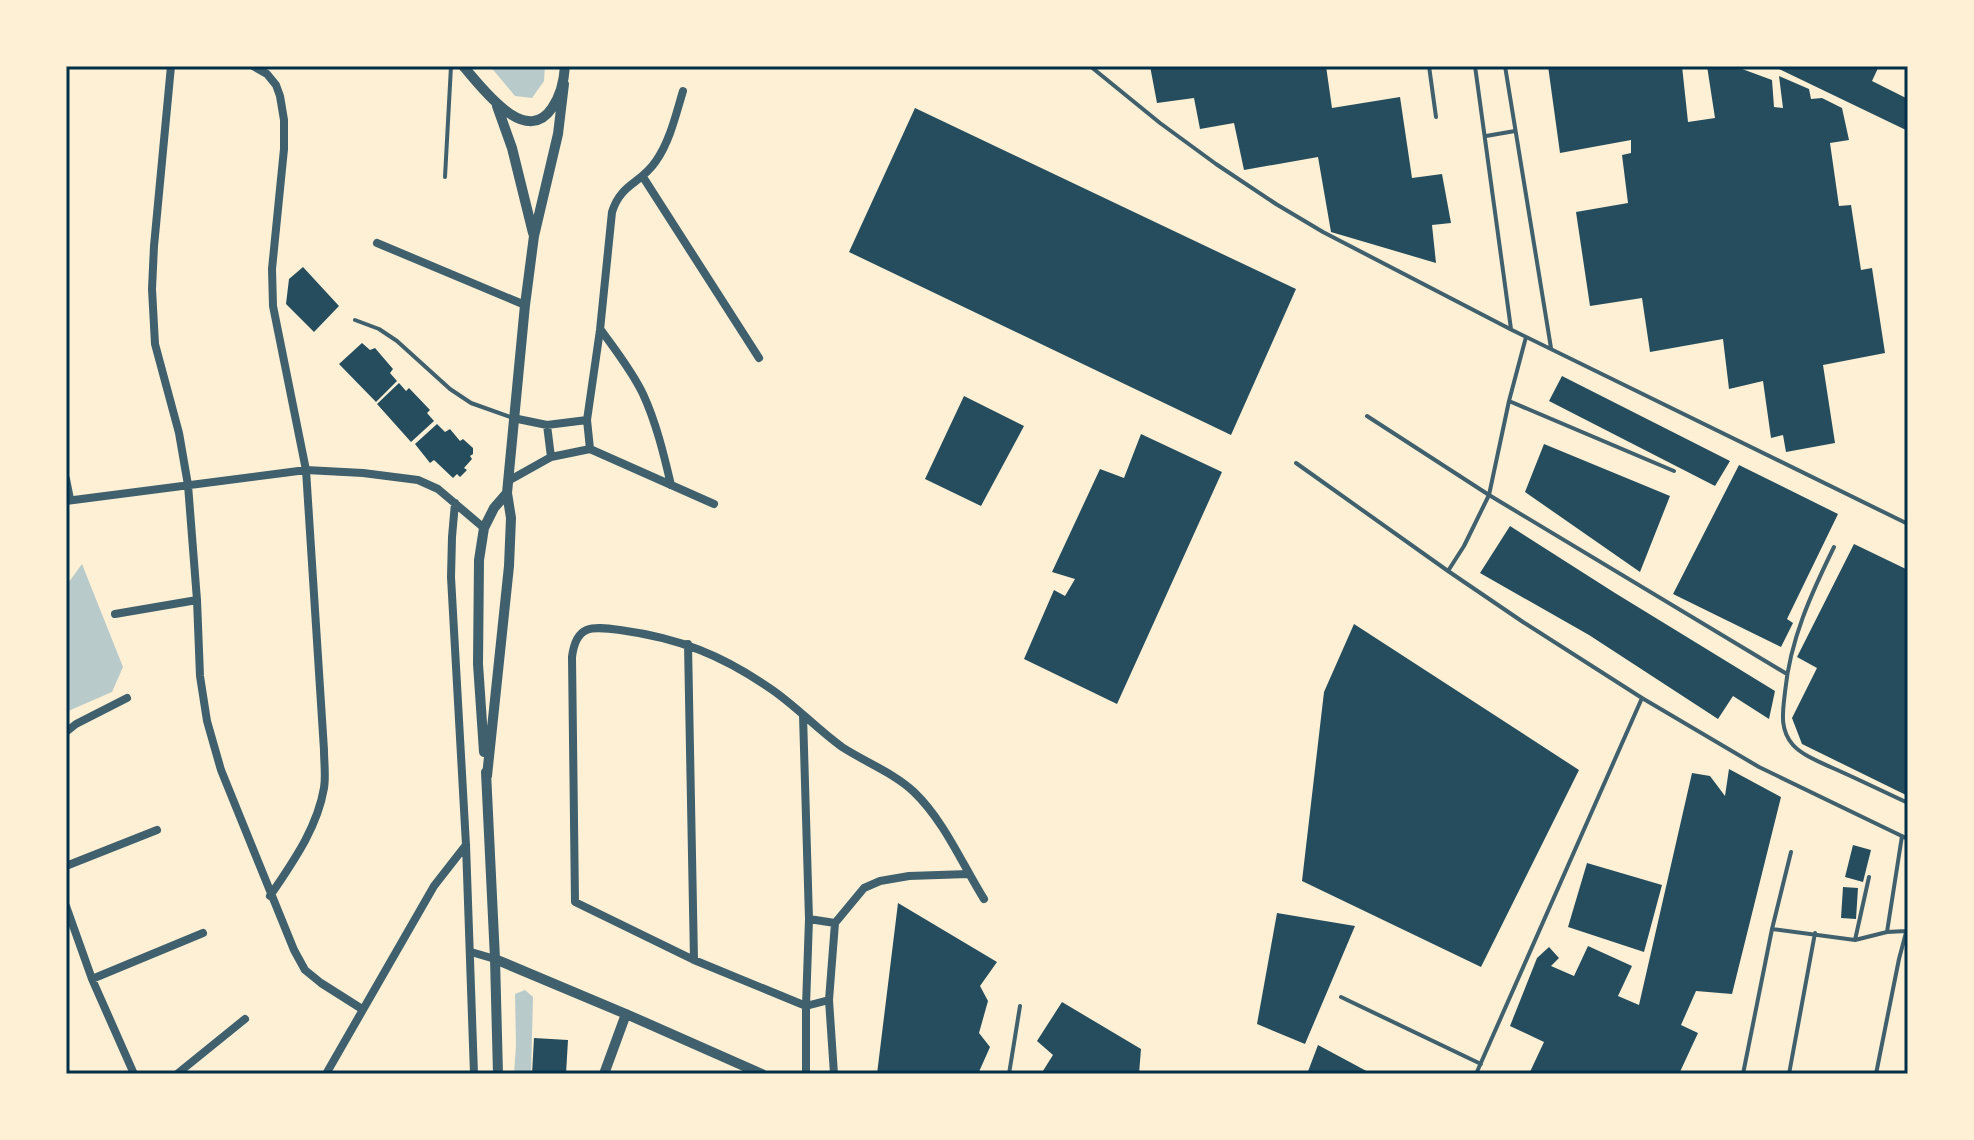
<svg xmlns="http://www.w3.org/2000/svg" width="1974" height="1140" font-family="Bitter,serif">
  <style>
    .green { fill: #b9caca }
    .building { fill: #264d5e }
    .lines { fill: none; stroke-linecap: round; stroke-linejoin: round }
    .service { stroke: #3f606c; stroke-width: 4 }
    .minor { stroke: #3f606c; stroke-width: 8 }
    .tertiary { stroke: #3f606c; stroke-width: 10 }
    .neatline { fill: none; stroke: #003049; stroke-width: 3 }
  </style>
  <rect width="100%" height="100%" fill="#fdf0d5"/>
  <path class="green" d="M 490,66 L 545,66 L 544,81 L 532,98 L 515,96 Z
    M 82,564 L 123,667 L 112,692 L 66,712 L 66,586 Z
    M 525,990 L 533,997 L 531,1074 L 514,1074 L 516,1045 L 515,994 Z"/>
  <path class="building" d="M 1150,66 L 1326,66 L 1332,108 L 1400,97 L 1412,178 L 1442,174 L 1451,223 L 1432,225 L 1436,263 L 1331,232 L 1318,157 L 1244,170 L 1234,123 L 1200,129 L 1194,98 L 1157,103 Z
    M 1548,66 L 1682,66 L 1688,122 L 1715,118 L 1707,66 L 1734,66 L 1772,80 L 1774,107 L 1783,108 L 1779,76 L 1809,89 L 1811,99 L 1822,98 L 1842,108 L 1849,140 L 1830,143 L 1839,206 L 1851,205 L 1861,270 L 1872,268 L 1885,353 L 1823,365 L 1835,443 L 1786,452 L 1783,435 L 1771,438 L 1763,381 L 1729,389 L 1723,339 L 1650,352 L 1642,298 L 1590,306 L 1576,212 L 1628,203 L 1622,155 L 1631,153 L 1631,140 L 1560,153 Z
    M 1773,66 L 1879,66 L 1872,81 L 1908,99 L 1908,131 Z
    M 915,108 L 1296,289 L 1231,435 L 849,252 Z
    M 303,267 L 339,306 L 314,332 L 286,304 L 289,279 Z
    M 362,343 L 370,350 L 375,348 L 393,369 L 390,373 L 397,381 L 376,402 L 339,364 Z
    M 1562,376 L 1730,461 L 1715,486 L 1549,401 Z
    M 399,383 L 406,391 L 409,388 L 430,410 L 427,413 L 434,421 L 411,442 L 377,404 Z
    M 964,396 L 1024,426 L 981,506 L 925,479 Z
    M 437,424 L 445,432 L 450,429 L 460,441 L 463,439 L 473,448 L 473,454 L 470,456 L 472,459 L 464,468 L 467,470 L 460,477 L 457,474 L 453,478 L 434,460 L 430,463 L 415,444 Z
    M 1141,434 L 1222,472 L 1117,704 L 1024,659 L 1054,590 L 1065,596 L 1075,579 L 1052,572 L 1100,469 L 1124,478 Z
    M 1544,444 L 1670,496 L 1640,572 L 1525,492 Z
    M 1739,465 L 1838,514 L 1787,619 L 1793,623 L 1781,647 L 1673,594 Z
    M 1510,526 L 1615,593 L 1775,691 L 1769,719 L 1733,696 L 1718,719 L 1589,635 L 1480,573 Z
    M 1854,544 L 1908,570 L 1908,796 L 1802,744 L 1792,718 L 1817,668 L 1797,657 Z
    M 1354,624 L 1579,770 L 1481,967 L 1302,881 L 1324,692 Z
    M 1729,769 L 1781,797 L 1732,994 L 1696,991 L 1681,1025 L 1698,1033 L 1679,1074 L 1529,1074 L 1544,1042 L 1510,1026 L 1537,958 L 1549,947 L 1559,958 L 1551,966 L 1574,976 L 1588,946 L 1632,966 L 1618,996 L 1639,1005 L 1692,773 L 1710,776 L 1725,796 Z
    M 1853,845 L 1871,850 L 1863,882 L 1845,877 Z
    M 1587,863 L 1662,885 L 1644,952 L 1568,927 Z
    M 1843,887 L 1858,888 L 1856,919 L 1841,918 Z
    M 898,903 L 997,962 L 980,986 L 988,1001 L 979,1033 L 990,1047 L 978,1074 L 877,1074 Z
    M 1277,913 L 1355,926 L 1305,1044 L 1257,1024 Z
    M 1062,1002 L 1141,1049 L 1139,1074 L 1041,1074 L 1053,1055 L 1037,1041 Z
    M 534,1038 L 568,1040 L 566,1074 L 532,1074 Z
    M 1318,1045 L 1372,1074 L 1307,1074 Z"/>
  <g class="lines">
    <path class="service" d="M 1090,66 L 1160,123 L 1216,164 L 1276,204 L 1323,232 L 1512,330 L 1908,524
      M 1429,66 L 1436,117
      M 1475,66 L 1511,329
      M 1505,66 L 1551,348
      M 1486,136 L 1515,131
      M 445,177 L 451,66
      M 355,320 L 379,329 L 397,341 L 450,389 L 471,403 L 513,418
      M 1509,401 L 1674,471
      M 1367,416 L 1489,495 L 1787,674
      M 1296,463 L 1448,571 L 1523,622 L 1642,698 L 1759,767 L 1908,839
      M 1834,547 C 1811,594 1790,640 1785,692 C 1783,711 1779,729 1793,745 C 1803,756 1822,763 1835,769 C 1860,780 1884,792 1908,803
      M 1448,571 L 1464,546 L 1489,495 L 1509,401 L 1526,337
      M 1869,877 L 1855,940 L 1887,932 L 1906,931
      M 1772,929 L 1855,940
      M 1887,932 L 1902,836
      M 1341,997 L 1481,1064
      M 1009,1074 L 1020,1006
      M 1476,1074 L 1642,698
      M 1743,1074 L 1772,929 L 1791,852
      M 1789,1074 L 1815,933
      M 1876,1074 L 1899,959 L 1908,925"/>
    <path class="minor" d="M 171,66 L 154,246 L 152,289 L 155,344 L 179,433 L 188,485 L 197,600 L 200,676 L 207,721 L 221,770 L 294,950 L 305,970 L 321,983 L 362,1009
      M 253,66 L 267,74 L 276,85 L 280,96 L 284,120 L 284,149 L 272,269 L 273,306 L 306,470 L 324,750 C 324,763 326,776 324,788 C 317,829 292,863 270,896
      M 643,177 L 759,358
      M 377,243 L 525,305
      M 601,330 C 616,351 632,371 643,394 C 656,422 664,455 671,485
      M 513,418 L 547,425 L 587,420
      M 547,425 L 551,457
      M 590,449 L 587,420 L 600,330 L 612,212 C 621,183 641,184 656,161 C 670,141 676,114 683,91
      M 590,449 L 714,504
      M 66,479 L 70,499
      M 508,481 L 551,457 L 590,449
      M 66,501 L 306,470 L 363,473 L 418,480 L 438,489 L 484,528
      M 455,503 L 452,537 L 451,577 L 466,845 L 474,1074
      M 115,614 L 197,600
      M 688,644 L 694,960
      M 803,715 L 809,919 L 806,1006 L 806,1074
      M 66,732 L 76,724 L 127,698
      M 66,866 L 157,830
      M 66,906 L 92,979 L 134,1074
      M 809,919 L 835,923
      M 471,952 L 495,959
      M 92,979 L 203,933
      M 829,1000 L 806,1006 L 694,960 L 575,902 L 572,657 C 576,625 591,626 620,630 C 679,638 722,655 771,689 C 796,706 817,729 842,747 C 865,762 894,773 914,792 C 945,822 962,864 984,899
      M 177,1074 L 245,1019
      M 326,1074 L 434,886 L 466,845
      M 834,1074 L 829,1000 L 835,923 L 864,888 L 880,881 L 909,876 L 968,874"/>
    <path class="tertiary" d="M 463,66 C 481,86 525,148 552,108 C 561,95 564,82 565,66
      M 497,106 L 512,148 L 533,233
      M 484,752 L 478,664 L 479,560 L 484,528 L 494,508 L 507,493
      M 486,772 L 495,959 L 498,1074
      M 487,776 L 509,566 L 511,518 L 507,493 L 525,305 L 534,236 L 558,134 L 564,84
      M 495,959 L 626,1014 L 762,1074
      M 604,1074 L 626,1014"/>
  </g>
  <rect width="1974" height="1140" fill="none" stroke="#fdf0d5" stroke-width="136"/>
  <rect x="68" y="68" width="1838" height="1004" class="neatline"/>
</svg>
